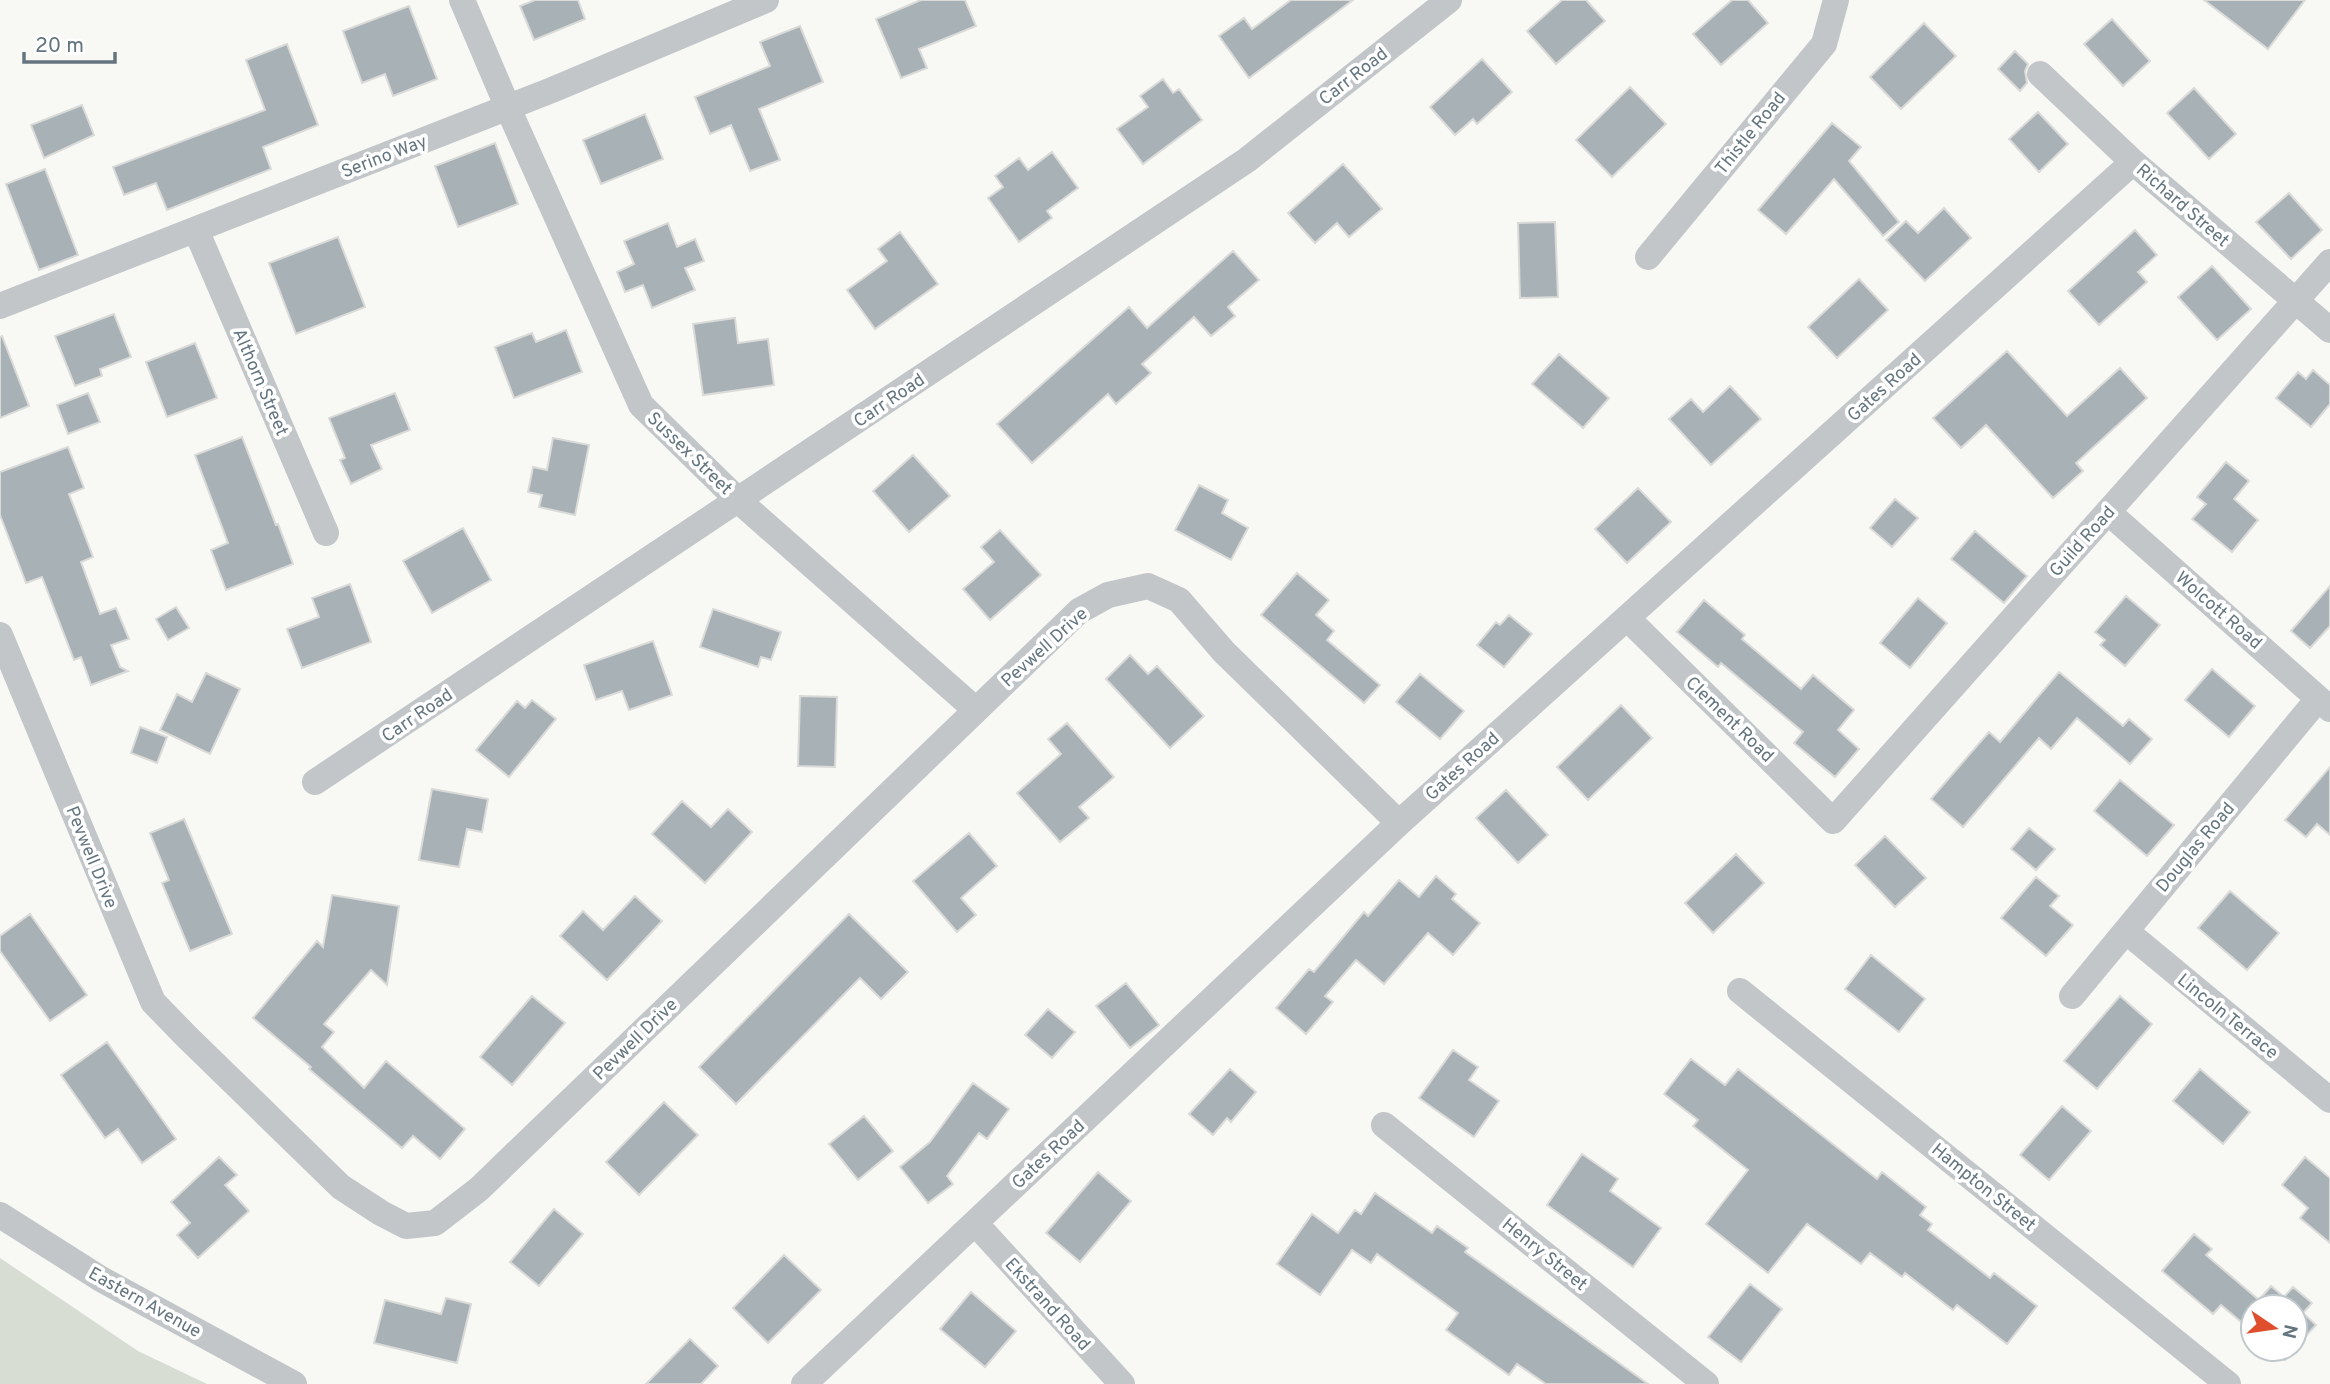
<svg xmlns="http://www.w3.org/2000/svg" width="2330" height="1384" font-family="Overpass,sans-serif">
  <style>
    .green { fill: #d8ddd4 }
    .building { fill: #a8b1b6; stroke: #dadad8; stroke-width: 2 }
    .lines { fill: none; stroke-linecap: round; stroke-linejoin: round }
    .street { stroke: #c2c6c9; stroke-width: 26 }
    .labels { text-anchor: middle; stroke-width: 7; stroke-linejoin: round; paint-order: stroke }
    .street-label { font-size: 18px; fill: #64757f; stroke: #fff }
  </style>
  <rect width="100%" height="100%" fill="#f8f8f5"/>
  <path class="green" d="M 0,1258 L 138,1351 L 207,1384 L 0,1384 Z"/>
  <path class="building" d="M 535,0 L 578,0 L 585,19 L 534,40 L 520,6 Z
    M 921,0 L 965,0 L 976,26 L 919,49 L 927,68 L 901,78 L 876,19 Z
    M 1291,0 L 1353,0 L 1249,78 L 1219,36 L 1244,18 L 1252,29 Z
    M 1562,0 L 1586,0 L 1605,21 L 1556,64 L 1527,31 Z
    M 1732,0 L 1748,0 L 1768,23 L 1721,65 L 1693,34 Z
    M 2204,0 L 2305,0 L 2268,49 Z
    M 409,6 L 437,79 L 393,96 L 385,74 L 362,83 L 343,31 Z
    M 2112,19 L 2150,61 L 2123,86 L 2084,44 Z
    M 1924,23 L 1956,56 L 1901,109 L 1870,77 Z
    M 800,26 L 823,82 L 759,109 L 780,160 L 750,171 L 731,125 L 710,134 L 695,97 L 770,66 L 760,42 Z
    M 287,44 L 318,125 L 263,147 L 271,169 L 167,210 L 156,183 L 124,195 L 113,167 L 265,110 L 246,60 Z
    M 2015,51 L 2028,64 L 2025,71 L 2027,83 L 2020,91 L 1998,69 Z
    M 1482,59 L 1512,92 L 1477,124 L 1473,119 L 1455,135 L 1430,107 Z
    M 1163,79 L 1173,93 L 1179,89 L 1202,120 L 1143,164 L 1117,129 L 1148,107 L 1140,96 Z
    M 1630,87 L 1666,124 L 1612,177 L 1576,140 Z
    M 2194,88 L 2236,134 L 2209,159 L 2167,113 Z
    M 82,105 L 94,135 L 44,158 L 31,125 Z
    M 2038,112 L 2068,144 L 2039,172 L 2009,139 Z
    M 645,114 L 663,159 L 601,184 L 583,140 Z
    M 1832,123 L 1861,147 L 1849,161 L 1899,222 L 1883,236 L 1834,179 L 1786,234 L 1758,210 Z
    M 495,143 L 518,204 L 458,227 L 435,166 Z
    M 1052,152 L 1078,188 L 1047,211 L 1052,218 L 1019,242 L 988,198 L 1003,187 L 995,176 L 1019,158 L 1028,170 Z
    M 1343,164 L 1382,209 L 1349,237 L 1337,223 L 1315,243 L 1288,213 Z
    M 45,169 L 78,255 L 39,270 L 6,184 Z
    M 2289,193 L 2322,230 L 2291,259 L 2256,222 Z
    M 1944,208 L 1971,238 L 1925,281 L 1886,240 L 1906,221 L 1918,233 Z
    M 1555,222 L 1558,297 L 1520,298 L 1518,223 Z
    M 668,223 L 677,247 L 695,239 L 704,261 L 685,268 L 695,290 L 652,308 L 643,285 L 625,292 L 617,272 L 634,264 L 624,241 Z
    M 2135,230 L 2157,255 L 2138,272 L 2147,282 L 2099,325 L 2068,291 Z
    M 900,232 L 938,284 L 875,329 L 847,290 L 887,261 L 878,249 Z
    M 338,237 L 365,307 L 296,334 L 269,263 Z
    M 1233,251 L 1259,280 L 1228,307 L 1235,316 L 1211,336 L 1194,317 L 1142,364 L 1151,373 L 1116,404 L 1108,394 L 1032,463 L 997,424 L 1129,307 L 1147,328 Z
    M 2212,266 L 2251,309 L 2217,340 L 2178,297 Z
    M 1859,279 L 1888,310 L 1837,358 L 1808,327 Z
    M 114,314 L 131,357 L 100,369 L 102,376 L 75,386 L 55,336 Z
    M 735,318 L 738,343 L 768,339 L 774,385 L 703,395 L 693,324 Z
    M 566,330 L 582,372 L 514,398 L 495,347 L 532,333 L 536,342 Z
    M 2,336 L 29,406 L 0,418 L 0,337 Z
    M 195,343 L 217,398 L 167,417 L 146,362 Z
    M 2007,351 L 2067,416 L 2120,368 L 2147,398 L 2076,463 L 2083,471 L 2053,498 L 1986,425 L 1961,448 L 1933,418 Z
    M 1559,354 L 1609,398 L 1583,428 L 1532,384 Z
    M 2313,370 L 2330,385 L 2330,404 L 2311,427 L 2276,398 L 2298,372 L 2306,379 Z
    M 1730,386 L 1761,419 L 1711,465 L 1669,419 L 1691,399 L 1703,412 Z
    M 88,393 L 100,422 L 68,434 L 57,405 Z
    M 395,393 L 410,430 L 371,445 L 382,469 L 351,484 L 340,460 L 345,458 L 329,418 Z
    M 242,437 L 276,525 L 278,524 L 293,564 L 226,590 L 211,550 L 228,543 L 195,455 Z
    M 553,438 L 589,445 L 575,515 L 539,507 L 542,495 L 528,492 L 533,467 L 547,470 Z
    M 68,447 L 84,488 L 69,494 L 93,557 L 81,562 L 100,614 L 116,608 L 129,639 L 111,645 L 120,667 L 128,671 L 91,685 L 81,657 L 74,660 L 42,577 L 26,583 L 0,515 L 0,472 Z
    M 913,455 L 950,496 L 909,532 L 873,491 Z
    M 2226,462 L 2249,481 L 2234,499 L 2258,520 L 2232,552 L 2192,519 L 2206,504 L 2197,497 Z
    M 1199,485 L 1228,500 L 1222,513 L 1248,528 L 1231,560 L 1175,530 Z
    M 1638,488 L 1671,522 L 1627,563 L 1595,529 Z
    M 1895,499 L 1918,518 L 1892,547 L 1870,528 Z
    M 463,528 L 491,580 L 432,613 L 403,561 Z
    M 1000,530 L 1041,575 L 990,620 L 963,589 L 994,562 L 981,547 Z
    M 1975,531 L 2027,576 L 2004,603 L 1951,559 Z
    M 1297,573 L 1329,600 L 1316,615 L 1334,631 L 1327,640 L 1380,685 L 1364,703 L 1261,615 Z
    M 350,584 L 371,642 L 302,668 L 287,629 L 319,617 L 312,598 Z
    M 2330,586 L 2330,626 L 2310,648 L 2291,631 Z
    M 2126,596 L 2160,625 L 2125,666 L 2100,645 L 2105,640 L 2095,632 Z
    M 1918,598 L 1947,623 L 1910,668 L 1880,643 Z
    M 1704,600 L 1745,635 L 1742,639 L 1801,689 L 1813,675 L 1854,710 L 1838,730 L 1859,749 L 1835,777 L 1794,743 L 1803,732 L 1721,663 L 1718,667 L 1677,632 Z
    M 176,607 L 189,628 L 168,640 L 156,619 Z
    M 713,609 L 781,632 L 771,660 L 761,657 L 758,667 L 700,647 Z
    M 1509,615 L 1532,634 L 1504,667 L 1477,645 L 1496,622 L 1500,625 Z
    M 653,641 L 672,695 L 629,710 L 622,691 L 596,700 L 584,665 Z
    M 1130,655 L 1148,674 L 1157,666 L 1204,716 L 1170,748 L 1106,679 Z
    M 2212,669 L 2255,706 L 2229,737 L 2185,700 Z
    M 2059,672 L 2123,726 L 2129,719 L 2152,739 L 2130,764 L 2077,718 L 2051,749 L 2039,738 L 1963,827 L 1931,799 L 1989,732 L 2000,742 Z
    M 206,673 L 240,689 L 210,754 L 160,730 L 177,694 L 192,702 Z
    M 1420,674 L 1464,711 L 1440,739 L 1396,702 Z
    M 800,696 L 837,697 L 835,767 L 798,766 Z
    M 532,700 L 556,719 L 509,777 L 476,750 L 517,701 L 525,708 Z
    M 1621,705 L 1652,738 L 1588,800 L 1557,767 Z
    M 1067,723 L 1114,777 L 1079,807 L 1089,818 L 1060,842 L 1017,793 L 1061,754 L 1048,739 Z
    M 140,727 L 167,737 L 157,763 L 131,753 Z
    M 2330,767 L 2330,835 L 2317,824 L 2306,837 L 2285,820 Z
    M 2120,780 L 2174,825 L 2147,856 L 2094,811 Z
    M 432,789 L 488,799 L 482,832 L 467,829 L 459,867 L 419,860 Z
    M 1506,790 L 1548,835 L 1518,863 L 1476,818 Z
    M 682,801 L 711,827 L 728,809 L 752,832 L 705,883 L 652,834 Z
    M 184,819 L 232,934 L 190,951 L 162,883 L 169,880 L 150,833 Z
    M 2029,828 L 2055,849 L 2036,870 L 2011,849 Z
    M 969,833 L 997,866 L 961,898 L 976,915 L 957,932 L 913,881 Z
    M 1885,836 L 1926,878 L 1895,907 L 1855,865 Z
    M 1736,854 L 1764,883 L 1713,933 L 1685,903 Z
    M 1436,876 L 1456,894 L 1452,899 L 1480,923 L 1453,955 L 1428,933 L 1384,984 L 1356,960 L 1325,996 L 1333,1002 L 1306,1034 L 1276,1008 L 1309,969 L 1314,972 L 1364,912 L 1368,916 L 1399,880 L 1419,897 Z
    M 2036,877 L 2059,896 L 2050,906 L 2073,925 L 2046,956 L 2001,918 Z
    M 2230,891 L 2279,933 L 2247,970 L 2198,928 Z
    M 332,895 L 399,906 L 387,985 L 371,970 L 324,1024 L 334,1032 L 322,1047 L 364,1088 L 386,1061 L 465,1129 L 440,1159 L 413,1136 L 402,1148 L 309,1069 L 311,1067 L 253,1018 L 317,941 L 323,947 Z
    M 635,896 L 662,921 L 607,980 L 560,936 L 583,911 L 603,930 Z
    M 30,914 L 87,995 L 50,1021 L 0,951 L 0,936 Z
    M 849,914 L 908,972 L 881,999 L 860,978 L 736,1104 L 699,1067 Z
    M 1871,955 L 1925,999 L 1899,1032 L 1845,989 Z
    M 1126,983 L 1159,1025 L 1130,1048 L 1096,1006 Z
    M 532,996 L 565,1023 L 512,1085 L 480,1057 Z
    M 2120,996 L 2152,1024 L 2097,1089 L 2064,1061 Z
    M 1048,1009 L 1075,1032 L 1052,1058 L 1025,1035 Z
    M 107,1042 L 176,1139 L 142,1163 L 118,1129 L 105,1138 L 61,1075 Z
    M 1453,1050 L 1478,1067 L 1469,1080 L 1499,1101 L 1474,1137 L 1419,1098 Z
    M 1691,1059 L 1725,1085 L 1738,1069 L 1877,1179 L 1882,1172 L 1926,1207 L 1920,1215 L 1932,1224 L 1928,1230 L 1990,1278 L 1994,1273 L 2037,1306 L 2007,1344 L 1957,1305 L 1953,1310 L 1905,1273 L 1902,1277 L 1870,1253 L 1861,1264 L 1807,1224 L 1768,1273 L 1706,1224 L 1748,1170 L 1693,1126 L 1698,1120 L 1664,1094 Z
    M 1230,1069 L 1256,1092 L 1231,1122 L 1227,1118 L 1213,1135 L 1189,1114 Z
    M 2200,1069 L 2250,1112 L 2223,1144 L 2173,1101 Z
    M 973,1083 L 1009,1109 L 987,1139 L 979,1133 L 947,1176 L 953,1184 L 928,1203 L 900,1167 L 930,1142 Z
    M 664,1102 L 698,1135 L 639,1195 L 606,1162 Z
    M 2062,1106 L 2091,1131 L 2049,1180 L 2020,1155 Z
    M 864,1116 L 893,1151 L 858,1180 L 829,1144 Z
    M 1582,1154 L 1618,1179 L 1610,1191 L 1661,1228 L 1633,1267 L 1547,1205 Z
    M 219,1157 L 237,1175 L 225,1185 L 249,1211 L 198,1258 L 177,1235 L 190,1223 L 171,1202 Z
    M 2305,1157 L 2330,1178 L 2330,1243 L 2300,1218 L 2308,1208 L 2282,1185 Z
    M 1098,1172 L 1131,1201 L 1080,1262 L 1046,1233 Z
    M 1375,1193 L 1432,1233 L 1437,1226 L 1468,1248 L 1465,1252 L 1648,1384 L 1546,1384 L 1517,1364 L 1509,1375 L 1446,1330 L 1458,1313 L 1377,1254 L 1371,1263 L 1352,1250 L 1320,1295 L 1277,1264 L 1312,1214 L 1338,1233 L 1355,1210 L 1361,1214 Z
    M 554,1209 L 583,1234 L 539,1286 L 510,1262 Z
    M 2194,1234 L 2212,1249 L 2206,1255 L 2259,1300 L 2271,1286 L 2284,1297 L 2293,1287 L 2312,1303 L 2303,1313 L 2316,1325 L 2295,1348 L 2295,1307 L 2253,1307 L 2253,1332 L 2221,1305 L 2213,1314 L 2162,1271 Z
    M 784,1255 L 821,1290 L 768,1343 L 733,1308 Z
    M 1750,1284 L 1782,1309 L 1741,1362 L 1708,1337 Z
    M 971,1292 L 1016,1331 L 985,1367 L 940,1329 Z
    M 446,1298 L 471,1304 L 457,1363 L 374,1343 L 385,1300 L 441,1314 Z
    M 690,1339 L 718,1366 L 701,1384 L 646,1384 Z
    M 2273,1349 L 2294,1349 L 2285,1360 Z"/>
  <g class="lines">
    <path class="street" d="M 462,0 L 508,108 L 641,405 L 739,501 L 976,710
      M 2040,74 L 2133,162 L 2330,330
      M 196,230 L 326,533
      M 1648,257 L 1824,44 L 1836,0
      M 0,306 L 552,90 L 766,0
      M 2108,512 L 2330,709
      M 1627,618 L 1833,821 L 2330,262
      M 0,635 L 153,1002 L 187,1037 L 341,1187 L 381,1213 L 406,1226 L 435,1223 L 479,1189 L 1079,611 L 1108,595 L 1148,586 L 1179,600 L 1224,652 L 1399,823
      M 315,782 L 1247,160 L 1449,0
      M 2127,932 L 2330,1100
      M 1740,991 L 2228,1384
      M 2072,996 L 2318,699
      M 1384,1125 L 1706,1384
      M 0,1215 L 101,1279 L 294,1384
      M 975,1223 L 1122,1384
      M 804,1384 L 1399,823 L 2133,162"/>
  </g>
  <g class="labels">
    <g class="street-label">
      <text transform="translate(1353 76) rotate(-38)" y="6">Carr Road</text>
      <text transform="translate(1750 133) rotate(-51)" y="6">Thistle Road</text>
      <text transform="translate(384 156) rotate(-21)" y="6">Serino Way</text>
      <text transform="translate(2183 205) rotate(41)" y="6">Richard Street</text>
      <text transform="translate(261 382) rotate(67)" y="6">Althorn Street</text>
      <text transform="translate(1884 387) rotate(-42)" y="6">Gates Road</text>
      <text transform="translate(889 400) rotate(-34)" y="6">Carr Road</text>
      <text transform="translate(690 453) rotate(44)" y="6">Sussex Street</text>
      <text transform="translate(2082 541) rotate(-48)" y="6">Guild Road</text>
      <text transform="translate(2219 610) rotate(41)" y="6">Wolcott Road</text>
      <text transform="translate(1044 647) rotate(-42)" y="6">Pevwell Drive</text>
      <text transform="translate(417 715) rotate(-34)" y="6">Carr Road</text>
      <text transform="translate(1730 719) rotate(44)" y="6">Clement Road</text>
      <text transform="translate(1462 766) rotate(-42)" y="6">Gates Road</text>
      <text transform="translate(2195 847) rotate(-50)" y="6">Douglas Road</text>
      <text transform="translate(92 857) rotate(68)" y="6">Pevwell Drive</text>
      <text transform="translate(2228 1016) rotate(39)" y="6">Lincoln Terrace</text>
      <text transform="translate(635 1039) rotate(-44)" y="6">Pevwell Drive</text>
      <text transform="translate(1048 1154) rotate(-43)" y="6">Gates Road</text>
      <text transform="translate(1984 1187) rotate(39)" y="6">Hampton Street</text>
      <text transform="translate(1545 1254) rotate(39)" y="6">Henry Street</text>
      <text transform="translate(145 1302) rotate(29)" y="6">Eastern Avenue</text>
      <text transform="translate(1048 1304) rotate(48)" y="6">Ekstrand Road</text>
    </g>
  </g>
  <g transform="translate(2274 1328) rotate(103)"><circle r="33" fill="#ffffff" stroke="#c1c8cc" stroke-width="2"/>
  <path d="M0-5L12 26L0 18L-12 26Z" fill="#df4f2e"/>
  <text y="-10" font-size="19" font-weight="bold" text-anchor="middle" fill="#64757f">N</text>
  </g>
  <path d="M24 52v10h91v-10" fill="none" stroke="#64757f" stroke-width="3.5"/>
  <text x="35" y="52" font-size="21" fill="#64757f" stroke="#ffffff" stroke-width="5" paint-order="stroke">20 m</text>
</svg>
